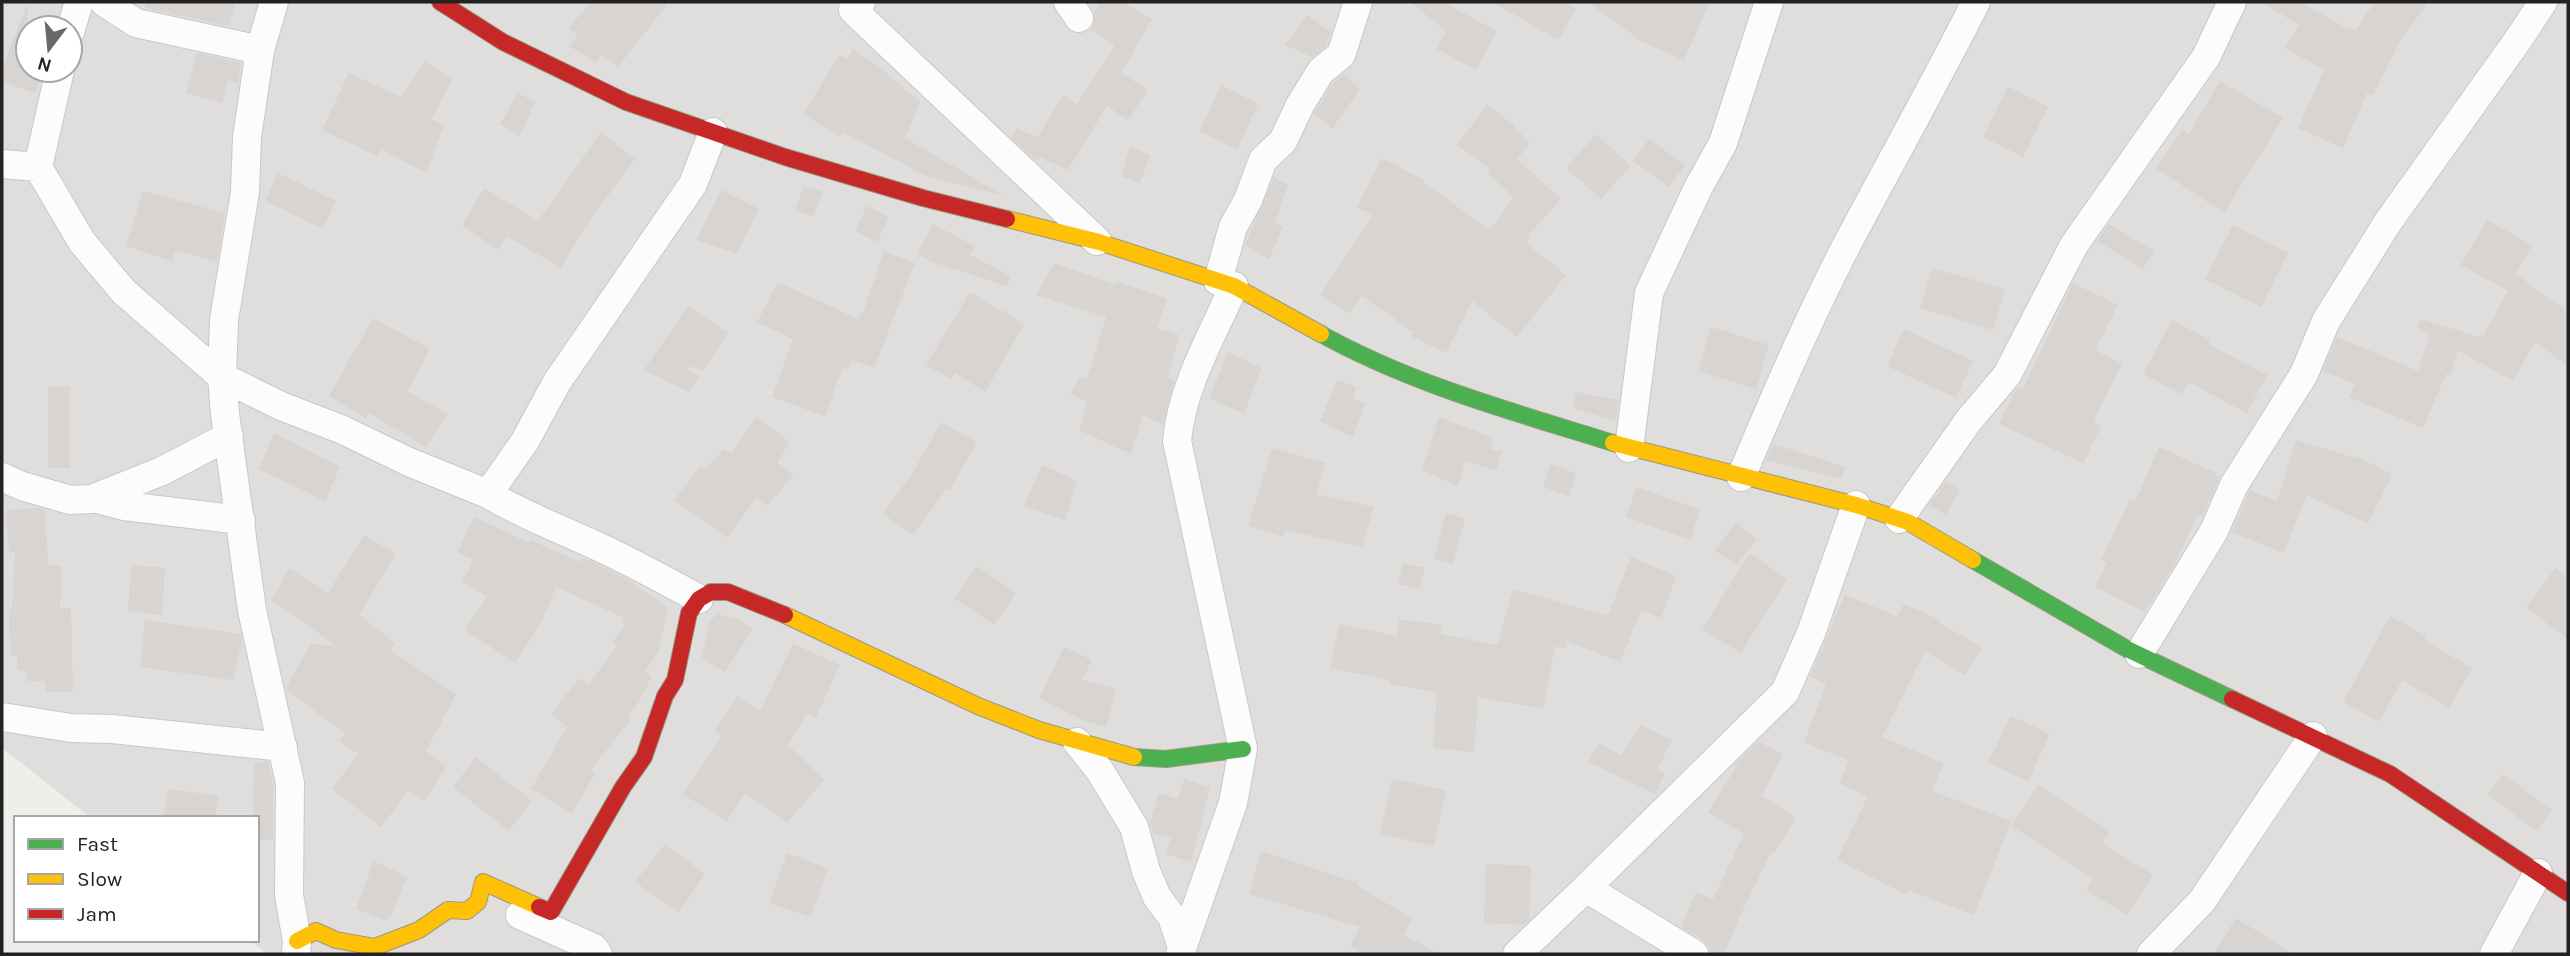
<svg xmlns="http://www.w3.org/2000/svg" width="2570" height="956" font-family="Karla,sans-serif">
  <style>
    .residential { fill: #dfdedc; fill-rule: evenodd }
    .building { fill: #d7d4d2 }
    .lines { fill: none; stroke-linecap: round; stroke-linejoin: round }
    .street-casing { stroke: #c9c8c7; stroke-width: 30 }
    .fast-casing { stroke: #999a82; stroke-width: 18 }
    .slow-casing { stroke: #999a82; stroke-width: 18 }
    .jam-casing { stroke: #999a82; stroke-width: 18 }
    .street { stroke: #fdfcfc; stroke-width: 28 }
    .fast { stroke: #4caf50; stroke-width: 16 }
    .slow { stroke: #ffc107; stroke-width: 16 }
    .jam { stroke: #c62828; stroke-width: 16 }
  </style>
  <rect width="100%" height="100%" fill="#f0eeeb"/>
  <path class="residential" d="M 2,2 L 2568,2 L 2568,954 L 267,954 L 249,940 L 257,940 L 257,818 L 91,818 L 2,748 ZM 28,28 L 70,28 L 70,70 L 28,70 Z"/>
  <path class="building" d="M 145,2 L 235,2 L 229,26 L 145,8 Z
    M 590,2 L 669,2 L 618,67 L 602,55 L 596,63 L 569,46 L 578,35 L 569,28 Z
    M 1101,2 L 1121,2 L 1152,19 L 1121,73 L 1148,90 L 1128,120 L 1107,106 L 1068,170 L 1040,157 L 1038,161 L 1035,159 L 1012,138 L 1017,128 L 1037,138 L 1063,95 L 1077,104 L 1115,45 L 1090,30 L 1094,24 L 1094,13 Z
    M 1410,2 L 1442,2 L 1497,31 L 1476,70 L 1437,49 L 1446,31 Z
    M 1492,2 L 1564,2 L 1576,9 L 1558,40 Z
    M 1588,2 L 1710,2 L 1684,60 L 1641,41 Z
    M 2261,2 L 2300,2 L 2348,29 L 2349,27 L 2355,30 L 2375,2 L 2428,2 L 2398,45 L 2373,95 L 2367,93 L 2343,148 L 2298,128 L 2324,70 L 2285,48 L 2299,25 Z
    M 27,5 L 28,70 L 43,70 L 35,93 L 2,81 L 2,68 Z
    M 1307,15 L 1331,32 L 1325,47 L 1312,57 L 1285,45 Z
    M 853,49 L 878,66 L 920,102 L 905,138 L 1004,196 L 928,177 L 843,132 L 840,137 L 803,114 L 839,55 L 848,59 Z
    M 197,53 L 241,63 L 238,83 L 228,80 L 222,103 L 186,93 Z
    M 425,60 L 452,80 L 432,119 L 444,125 L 426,173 L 381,149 L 377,156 L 322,130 L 349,73 L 401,97 Z
    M 1344,74 L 1360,89 L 1332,129 L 1314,114 L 1334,82 Z
    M 2220,81 L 2283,118 L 2224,213 L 2156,168 L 2182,130 L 2189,134 Z
    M 1221,85 L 1258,104 L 1237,150 L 1200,131 Z
    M 2008,87 L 2048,107 L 2023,157 L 1983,137 Z
    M 518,93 L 535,102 L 520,136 L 500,124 Z
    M 1487,105 L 1515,126 L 1514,127 L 1530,143 L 1517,159 L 1561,199 L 1528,236 L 1530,238 L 1526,243 L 1566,275 L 1517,337 L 1472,301 L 1446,353 L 1411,336 L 1413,332 L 1362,296 L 1349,314 L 1320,295 L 1373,215 L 1357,207 L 1382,158 L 1424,180 L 1423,182 L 1490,230 L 1514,197 L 1487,173 L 1490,169 L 1457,145 Z
    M 601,132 L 635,159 L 584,228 L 561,268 L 506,236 L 498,250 L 462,225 L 484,188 L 538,221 Z
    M 1596,134 L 1631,166 L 1601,199 L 1566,168 Z
    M 1649,139 L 1685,165 L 1669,187 L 1633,161 Z
    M 1130,147 L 1150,155 L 1140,183 L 1121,176 Z
    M 278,173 L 336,201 L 323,229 L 265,201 Z
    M 1274,177 L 1288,184 L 1275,223 L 1283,227 L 1269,259 L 1245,245 Z
    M 804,186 L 823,192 L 813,217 L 795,210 Z
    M 721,190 L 759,209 L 737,254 L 696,240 Z
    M 143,191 L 225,213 L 217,262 L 175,250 L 172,261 L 126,246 Z
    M 867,206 L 889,217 L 877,242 L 855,231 Z
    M 2487,220 L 2532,245 L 2516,274 L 2568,312 L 2568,366 L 2535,342 L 2513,381 L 2458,350 L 2451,375 L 2446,374 L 2423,428 L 2349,397 L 2355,384 L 2323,371 L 2337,337 L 2418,371 L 2430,334 L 2417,327 L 2421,319 L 2482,338 L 2508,291 L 2461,265 Z
    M 933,224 L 975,246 L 970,255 L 1011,276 L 1007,286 L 932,262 L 917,254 Z
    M 2109,224 L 2154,251 L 2143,269 L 2097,241 Z
    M 2233,225 L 2288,253 L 2261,307 L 2205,279 Z
    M 884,251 L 915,263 L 874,368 L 852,360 L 848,369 L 843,367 L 825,416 L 772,397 L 793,339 L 757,322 L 778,282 L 858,319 L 861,312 L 863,313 Z
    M 1054,263 L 1116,285 L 1117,281 L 1167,299 L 1157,328 L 1179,335 L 1168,377 L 1174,380 L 1163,424 L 1143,416 L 1131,454 L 1079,430 L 1087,402 L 1070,394 L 1080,376 L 1087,379 L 1106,317 L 1036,295 Z
    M 1932,268 L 2005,289 L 1993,330 L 1920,308 Z
    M 2073,283 L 2118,305 L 2095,350 L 2122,364 L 2093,422 L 2101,426 L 2083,463 L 1999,424 L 2014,393 L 2018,387 L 2023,389 Z
    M 970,292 L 1003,312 L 1003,310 L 1024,325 L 985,392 L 955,373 L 951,379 L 926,365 Z
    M 688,306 L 728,333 L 703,371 L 689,366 L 687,369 L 699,377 L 689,392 L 644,370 Z
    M 373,318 L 430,349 L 408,391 L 447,414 L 426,447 L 369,413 L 366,418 L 329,396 Z
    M 2172,320 L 2210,340 L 2208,344 L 2267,375 L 2247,413 L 2188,382 L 2181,394 L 2143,374 Z
    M 1711,327 L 1769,345 L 1756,389 L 1698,371 Z
    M 1904,329 L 1973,361 L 1956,398 L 1887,366 Z
    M 1228,352 L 1261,368 L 1244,414 L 1209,398 Z
    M 1337,380 L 1356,387 L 1353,399 L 1365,403 L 1353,437 L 1320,421 Z
    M 48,386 L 70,386 L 70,468 L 48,468 Z
    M 1576,392 L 1618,400 L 1616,421 L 1573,408 Z
    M 756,417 L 790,442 L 777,463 L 794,475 L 767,506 L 756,498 L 727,538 L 674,500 L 700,466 L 705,469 L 724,449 L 731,454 Z
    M 1439,417 L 1494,438 L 1491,449 L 1502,452 L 1496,470 L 1465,461 L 1458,486 L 1422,470 Z
    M 941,422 L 977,442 L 950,490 L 947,488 L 913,535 L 883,514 L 915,469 Z
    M 274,433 L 340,467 L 325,501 L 259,469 Z
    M 2296,440 L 2355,458 L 2356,456 L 2392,474 L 2368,524 L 2307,495 L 2283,553 L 2232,532 L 2250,490 L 2277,501 Z
    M 1773,444 L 1845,467 L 1841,479 L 1766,460 Z
    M 2159,447 L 2216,473 L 2215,475 L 2220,477 L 2202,517 L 2198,515 L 2174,565 L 2145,612 L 2095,587 L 2107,563 L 2101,560 L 2130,499 L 2135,502 Z
    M 1272,448 L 1325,463 L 1316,494 L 1374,507 L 1362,547 L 1285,530 L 1284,537 L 1248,526 Z
    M 1550,464 L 1576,473 L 1569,496 L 1543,487 Z
    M 1042,465 L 1077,481 L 1065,520 L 1024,506 Z
    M 1946,482 L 1960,490 L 1946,515 L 1929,505 Z
    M 1637,487 L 1700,510 L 1690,540 L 1626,517 Z
    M 38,508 L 45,510 L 48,565 L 62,566 L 60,608 L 71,608 L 73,692 L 46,692 L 45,681 L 27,681 L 27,671 L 18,671 L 17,656 L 10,656 L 9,610 L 12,609 L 15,552 L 9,553 L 6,510 Z
    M 1446,513 L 1465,519 L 1453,564 L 1434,559 Z
    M 474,517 L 529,543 L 530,540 L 580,562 L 582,558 L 590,561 L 630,581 L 668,608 L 658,653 L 645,671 L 652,676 L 640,700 L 628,717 L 631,719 L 590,771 L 595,774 L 572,813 L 531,789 L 567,727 L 551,714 L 579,678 L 588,685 L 617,646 L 612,642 L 625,626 L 621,623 L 625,618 L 556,587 L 541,623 L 515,663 L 465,630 L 487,597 L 462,582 L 474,560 L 457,553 Z
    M 1736,522 L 1757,539 L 1737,565 L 1715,551 Z
    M 364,535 L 396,554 L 359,615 L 395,643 L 390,650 L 456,694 L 426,751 L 446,767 L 424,801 L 409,790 L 381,827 L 332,789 L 358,754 L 339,741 L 345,733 L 287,691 L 286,688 L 311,643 L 338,647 L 271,600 L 290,568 L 328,593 Z
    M 1750,553 L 1787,579 L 1741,653 L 1702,629 Z
    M 1631,557 L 1676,576 L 1661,618 L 1641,610 L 1620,662 L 1567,641 L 1565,649 L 1555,646 L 1543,709 L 1478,697 L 1474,752 L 1433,748 L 1437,692 L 1389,684 L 1390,680 L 1330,668 L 1339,624 L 1397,636 L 1399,619 L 1442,625 L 1441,634 L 1497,645 L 1513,589 L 1608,616 Z
    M 1403,563 L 1425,568 L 1420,589 L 1398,584 Z
    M 131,565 L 165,568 L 162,615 L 128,611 Z
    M 977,566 L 1016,593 L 994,625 L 954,598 Z
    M 2555,568 L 2568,578 L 2568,639 L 2526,608 Z
    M 1845,595 L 1897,616 L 1904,604 L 1940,620 L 1939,623 L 1982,647 L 1965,676 L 1925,651 L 1882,737 L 1944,763 L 1932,791 L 2011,821 L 1974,915 L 1908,890 L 1906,894 L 1837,860 L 1868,796 L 1839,784 L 1849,760 L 1804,743 L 1826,685 L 1810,676 Z
    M 717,614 L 737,619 L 753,629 L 725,672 L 702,658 L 709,622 Z
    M 2390,616 L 2426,636 L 2424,640 L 2472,668 L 2449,708 L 2402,680 L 2379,722 L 2343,702 Z
    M 145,620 L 240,634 L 242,640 L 233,680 L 140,667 Z
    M 793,644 L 840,665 L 816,717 L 807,713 L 788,745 L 824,780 L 787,823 L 745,793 L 727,821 L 682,794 L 722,736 L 715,731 L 737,696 L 760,711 Z
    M 1064,647 L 1092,660 L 1082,680 L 1116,688 L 1106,727 L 1085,721 L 1039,698 Z
    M 2011,716 L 2050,734 L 2028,781 L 1988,763 Z
    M 1641,725 L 1672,740 L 1657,770 L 1665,774 L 1655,794 L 1589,762 L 1598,743 L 1621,755 Z
    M 1758,742 L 1783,754 L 1762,796 L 1796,818 L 1774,853 L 1771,852 L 1738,920 L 1724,954 L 1711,954 L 1709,947 L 1703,940 L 1681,927 L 1696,892 L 1713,899 L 1744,834 L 1708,812 L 1736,767 L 1734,766 Z
    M 476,757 L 532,801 L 509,831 L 453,787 Z
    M 254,762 L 268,762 L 273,785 L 273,840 L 257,840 L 257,818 L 253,818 Z
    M 2503,774 L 2552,810 L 2537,831 L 2487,795 Z
    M 1184,779 L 1210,788 L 1191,862 L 1166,854 L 1171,838 L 1153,833 L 1150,823 L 1159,793 L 1178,799 Z
    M 1392,779 L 1446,790 L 1434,846 L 1380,834 Z
    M 2038,785 L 2110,831 L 2102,843 L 2153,875 L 2127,915 L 2086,890 L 2093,878 L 2011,826 Z
    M 169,789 L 219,796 L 215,818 L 163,818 Z
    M 665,844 L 705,874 L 679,912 L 635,882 Z
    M 1261,851 L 1358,883 L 1357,886 L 1412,918 L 1403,935 L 1440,954 L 1364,954 L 1350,946 L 1360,927 L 1249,894 Z
    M 787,853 L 828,868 L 811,917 L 769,903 Z
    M 374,861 L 407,877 L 390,918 L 385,920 L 356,909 Z
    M 1486,864 L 1531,866 L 1529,920 L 1523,925 L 1484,923 Z
    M 2236,918 L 2293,954 L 2213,954 Z"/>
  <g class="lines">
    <g class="street-casing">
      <path id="street" d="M 104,2 L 136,23 L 260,50
        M 274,2 L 260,50 L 247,137 L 245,192 L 224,320 L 222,377 L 225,414 L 252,610 L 290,783 L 289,895 L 297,941 L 296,954
        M 861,2 L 853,10 L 1097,241
        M 1068,2 L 1079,18
        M 70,32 L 79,2
        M 2,164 L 38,167 L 60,70
        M 38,167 L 82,242 L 124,292 L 222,377 L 281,406 L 343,430 L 409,462 L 488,494 L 525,441 L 557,382 L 693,184 L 713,132
        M 1218,281 L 1233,227 L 1248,200 L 1263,160 L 1283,141 L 1300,105 L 1321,71 L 1341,55 L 1358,2
        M 1629,448 L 1649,293 L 1698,188 L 1723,143 L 1769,2
        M 2,477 L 22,486 L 70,500 L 92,499 L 162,471 L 229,436
        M 1741,477 C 1773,401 1806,324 1844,250 C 1888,167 1934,85 1976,2
        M 488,494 C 523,515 560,529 597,546 C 631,562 665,580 699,599
        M 94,498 L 124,506 L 241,520
        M 1899,519 L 1969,420 L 2007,375 L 2074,245 L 2206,57 L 2232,2
        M 2139,654 L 2214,531 L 2234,485 L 2304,374 L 2326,321 L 2388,222 L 2520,37 L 2543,2
        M 2,717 L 71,728 L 112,729 L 283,747
        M 1077,742 L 1100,771 L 1134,827 L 1146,871 L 1157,897 L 1172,917 L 1182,947
        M 1586,888 L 1785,692 L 1811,633 L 1856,505
        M 520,915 L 594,948 L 598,954
        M 1180,954 L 1233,803 L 1243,749 L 1177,441 C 1182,386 1212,336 1234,286
        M 1517,954 L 1586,888 L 1694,954
        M 2151,954 L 2202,901 L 2313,736
        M 2494,954 L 2538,873"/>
    </g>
    <g class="fast-casing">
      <path id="fast" d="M 1321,334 C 1413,385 1514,412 1613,443
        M 1973,560 L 2127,649 L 2232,699
        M 1134,757 L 1166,759 L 1243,749"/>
    </g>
    <g class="slow-casing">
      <path id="slow" d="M 1007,219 L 1099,242 L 1234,286 L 1321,334
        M 1613,443 L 1856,505 L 1908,522 L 1973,560
        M 785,615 L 978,706 L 1039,730 L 1134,757
        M 297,941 L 316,931 L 336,940 L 375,947 L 419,930 L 448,910 L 467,911 L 478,902 L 483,882 L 539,907"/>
    </g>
    <g class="jam-casing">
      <path id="jam" d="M 440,2 L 503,42 L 626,102 L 785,157 L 923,198 L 1007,219
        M 2232,699 L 2390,774 L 2568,893
        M 539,907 L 551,912 L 623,787 L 644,757 L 665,696 L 675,680 L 689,613 L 699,599 L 711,592 L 728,592 L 785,615"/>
    </g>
    <use href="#street" class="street"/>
    <use href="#fast" class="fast"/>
    <use href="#slow" class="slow"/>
    <use href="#jam" class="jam"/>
  </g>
  <rect width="2570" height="956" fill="none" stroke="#222222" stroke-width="7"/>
  <rect x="14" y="816" width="245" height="126" fill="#ffffff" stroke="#a7a7a7" stroke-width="2"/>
  <rect x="28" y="839" width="35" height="10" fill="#4caf50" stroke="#a7a7a7" stroke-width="2"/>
  <text x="77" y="851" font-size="21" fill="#222222">Fast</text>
  <rect x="28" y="874" width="35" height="10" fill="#ffc107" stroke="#a7a7a7" stroke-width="2"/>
  <text x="77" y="886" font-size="21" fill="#222222">Slow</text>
  <rect x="28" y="909" width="35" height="10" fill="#c62828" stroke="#a7a7a7" stroke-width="2"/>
  <text x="77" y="921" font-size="21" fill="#222222">Jam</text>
  <g transform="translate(49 49) rotate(196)"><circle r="33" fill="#ffffff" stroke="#a7a7a7" stroke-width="2"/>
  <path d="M0-5L12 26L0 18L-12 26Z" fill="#6a6968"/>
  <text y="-10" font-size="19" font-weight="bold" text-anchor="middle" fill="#222222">N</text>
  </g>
</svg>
